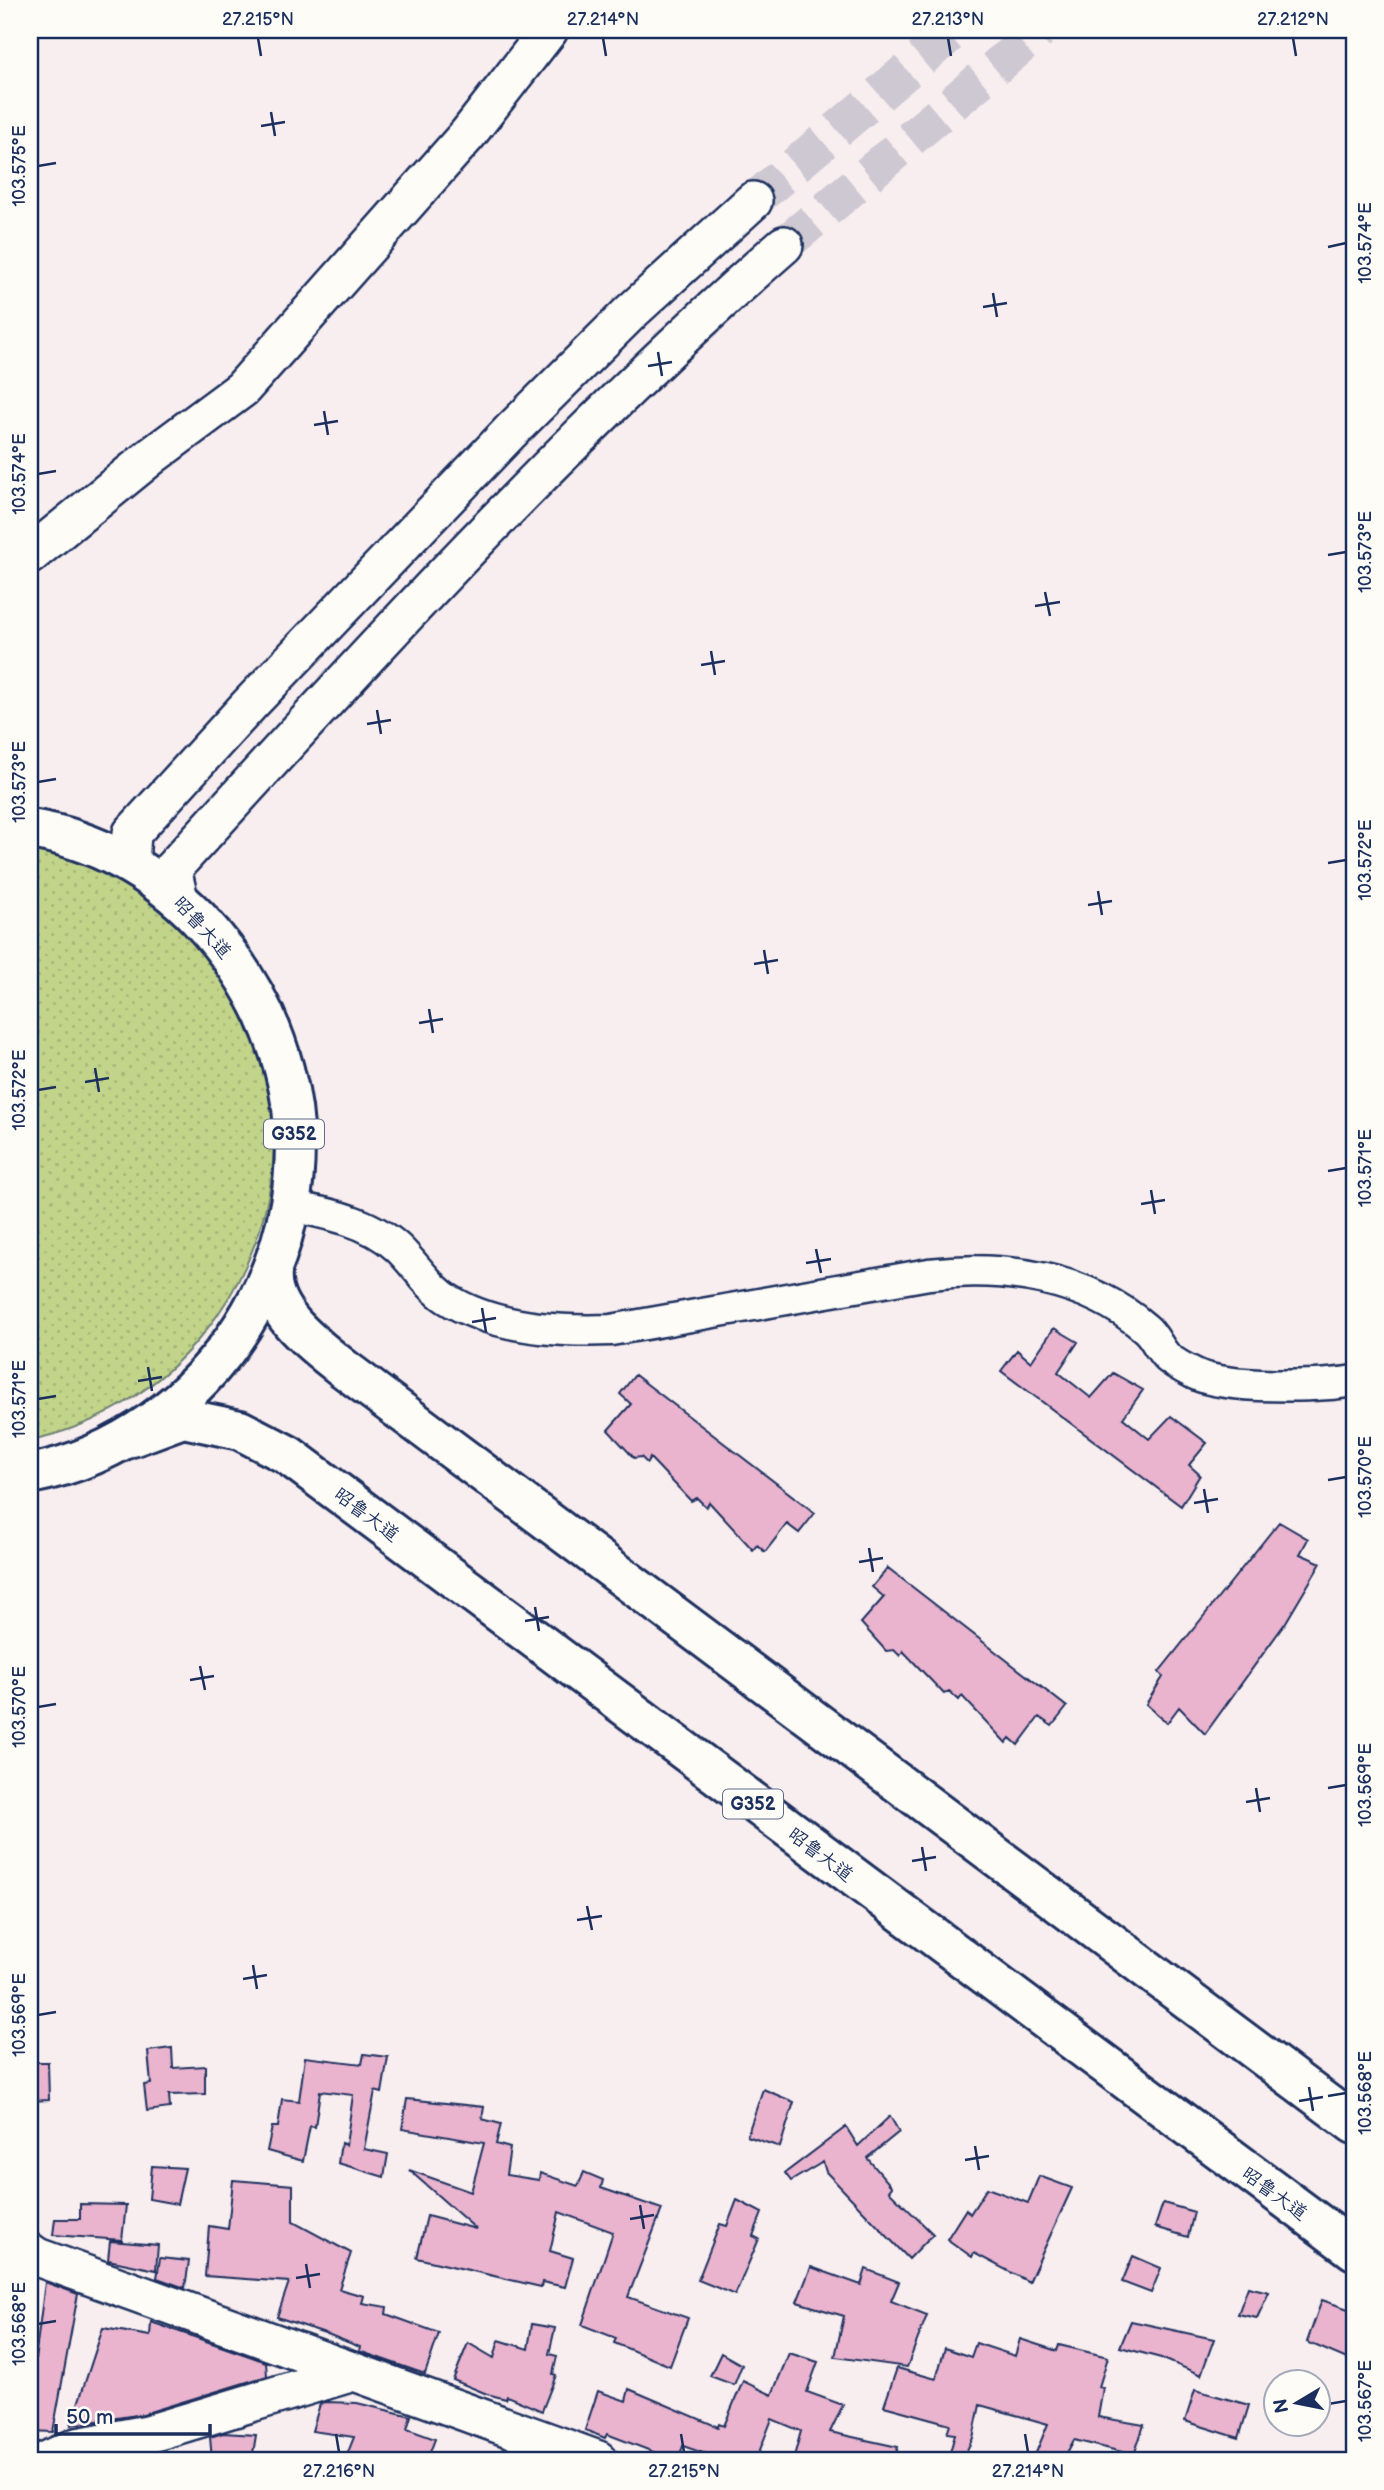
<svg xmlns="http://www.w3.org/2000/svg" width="1384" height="2490" font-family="'Balsamiq Sans','LXGW WenKai TC',sans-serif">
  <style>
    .grass { fill: url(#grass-dots); stroke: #6e8274; stroke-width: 2 }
    .building { fill: #eab4ce; stroke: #1b2f5e; stroke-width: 2 }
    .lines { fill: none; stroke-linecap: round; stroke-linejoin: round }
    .major-tunnel { stroke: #cdc8d2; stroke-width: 37; stroke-dasharray: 37 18; stroke-linecap: butt }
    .minor-casing { stroke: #1b2f5e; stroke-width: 35 }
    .major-casing { stroke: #1b2f5e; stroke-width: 42 }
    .highway-casing { stroke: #1b2f5e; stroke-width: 44 }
    .minor { stroke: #fdfcf7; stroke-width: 30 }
    .major { stroke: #fdfcf7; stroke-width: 37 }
    .highway { stroke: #fdfcf7; stroke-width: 38 }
    .ticks { fill: none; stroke: #1b2f5e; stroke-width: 2.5 }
    .labels { text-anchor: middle; stroke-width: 7; stroke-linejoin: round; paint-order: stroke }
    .shield { fill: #fdfcf7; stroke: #5f6c8c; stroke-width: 2 }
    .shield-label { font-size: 18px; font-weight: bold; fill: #1b2f5e }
    .street-label { font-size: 19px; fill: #1b2f5e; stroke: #fdfcf7 }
    .neatline { fill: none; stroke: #1b2f5e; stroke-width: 2.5 }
    .ticks-label { font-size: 18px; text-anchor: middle; fill: #1b2f5e }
  </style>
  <defs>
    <pattern id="grass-dots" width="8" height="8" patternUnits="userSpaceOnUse" patternTransform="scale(1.75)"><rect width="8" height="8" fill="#c2d489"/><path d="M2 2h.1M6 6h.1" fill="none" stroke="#a6b679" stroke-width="1.8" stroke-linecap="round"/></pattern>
  </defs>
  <rect width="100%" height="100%" fill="#f9eeef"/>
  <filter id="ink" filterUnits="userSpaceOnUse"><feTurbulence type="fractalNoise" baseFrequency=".0143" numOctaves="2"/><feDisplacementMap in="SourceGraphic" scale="14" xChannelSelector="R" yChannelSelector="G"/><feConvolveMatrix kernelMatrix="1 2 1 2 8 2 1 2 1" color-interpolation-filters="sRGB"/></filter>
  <g filter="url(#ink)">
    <path class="grass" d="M 30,838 C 53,846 78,852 100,862 C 113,868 191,928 200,940 C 209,950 215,964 223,976 C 231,990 244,1005 250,1021 C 264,1059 274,1099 274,1140 C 273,1282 170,1412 30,1440 Z"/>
    <path class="building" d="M 1054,1328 L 1078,1342 L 1058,1372 L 1091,1398 L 1113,1373 L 1143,1390 L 1123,1418 L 1149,1439 L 1171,1416 L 1207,1443 L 1189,1465 L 1200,1475 L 1181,1506 L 1001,1371 L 1017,1350 L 1031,1362 Z
      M 635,1375 L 815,1513 L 799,1533 L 787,1524 L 765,1552 L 757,1545 L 753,1550 L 709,1502 L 706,1507 L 697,1498 L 691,1501 L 650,1458 L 647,1463 L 641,1457 L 634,1458 L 608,1430 L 631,1404 L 620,1394 Z
      M 1279,1522 L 1308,1539 L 1300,1554 L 1321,1563 L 1286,1622 L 1205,1734 L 1179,1707 L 1167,1723 L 1146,1704 L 1163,1677 L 1159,1672 Z
      M 888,1568 L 1067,1707 L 1052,1726 L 1039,1717 L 1018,1745 L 1010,1738 L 1006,1743 L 962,1696 L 959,1700 L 949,1691 L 944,1694 L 903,1651 L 900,1656 L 894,1650 L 886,1651 L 861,1623 L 884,1597 L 872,1587 Z
      M 172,2048 L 173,2068 L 205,2066 L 205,2094 L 169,2095 L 170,2108 L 147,2111 L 144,2085 L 151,2084 L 148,2051 Z
      M 364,2054 L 388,2057 L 382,2093 L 375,2091 L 364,2149 L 388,2154 L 384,2177 L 338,2163 L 341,2143 L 346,2145 L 353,2095 L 320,2091 L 315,2127 L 310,2126 L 303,2161 L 267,2151 L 272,2127 L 278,2127 L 282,2099 L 299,2101 L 305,2057 L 362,2064 Z
      M 30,2062 L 48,2062 L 49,2100 L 30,2101 Z
      M 763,2089 L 794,2102 L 780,2147 L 747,2136 Z
      M 407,2099 L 484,2107 L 482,2119 L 501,2124 L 496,2144 L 510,2148 L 506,2175 L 539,2180 L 540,2173 L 578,2186 L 584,2172 L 603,2180 L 601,2188 L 662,2209 L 628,2297 L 688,2318 L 670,2366 L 614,2343 L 616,2338 L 582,2325 L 613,2232 L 559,2212 L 550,2251 L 573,2258 L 565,2287 L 542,2282 L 541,2287 L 417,2258 L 427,2216 L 476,2229 L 409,2170 L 471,2192 L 484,2143 L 402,2129 Z
      M 890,2116 L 899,2132 L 867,2158 L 892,2187 L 889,2191 L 933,2234 L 909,2259 L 826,2172 L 823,2162 L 791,2181 L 785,2173 L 846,2127 L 858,2146 Z
      M 152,2166 L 185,2168 L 177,2204 L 149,2199 Z
      M 1039,2176 L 1072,2188 L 1029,2282 L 974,2253 L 972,2257 L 947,2239 L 966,2209 L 970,2214 L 987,2188 L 1028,2203 Z
      M 233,2180 L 293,2185 L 293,2222 L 351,2253 L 339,2289 L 364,2296 L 362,2303 L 387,2307 L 386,2314 L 439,2333 L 425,2374 L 359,2351 L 360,2347 L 325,2333 L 277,2317 L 289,2282 L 205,2276 L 209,2226 L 228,2229 Z
      M 737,2200 L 762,2213 L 753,2236 L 759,2239 L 735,2295 L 698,2280 L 720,2224 L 727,2226 Z
      M 1163,2203 L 1194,2212 L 1188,2237 L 1155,2227 Z
      M 80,2204 L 126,2205 L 122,2240 L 53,2235 L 55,2219 L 80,2219 Z
      M 110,2241 L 158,2245 L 156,2270 L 108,2260 Z
      M 1133,2256 L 1161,2268 L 1151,2293 L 1122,2282 Z
      M 160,2258 L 189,2261 L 185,2288 L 157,2278 Z
      M 811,2267 L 861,2285 L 866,2269 L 899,2282 L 891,2301 L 927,2315 L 907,2367 L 835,2357 L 844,2316 L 797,2302 Z
      M 45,2282 L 78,2294 L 53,2432 L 30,2431 L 30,2399 Z
      M 1248,2287 L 1269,2292 L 1257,2318 L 1238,2314 Z
      M 1322,2300 L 1354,2311 L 1354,2362 L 1307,2342 Z
      M 1131,2321 L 1214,2339 L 1201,2375 L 1161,2358 L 1120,2347 Z
      M 151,2322 L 266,2362 L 267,2376 L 143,2414 L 71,2425 L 103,2328 L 150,2336 Z
      M 532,2324 L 555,2328 L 549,2354 L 557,2356 L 553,2374 L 556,2375 L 542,2411 L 507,2396 L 506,2399 L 487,2394 L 453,2380 L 468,2343 L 494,2358 L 499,2340 L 528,2349 Z
      M 1020,2339 L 1057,2351 L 1059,2345 L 1108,2357 L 1099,2387 L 1103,2388 L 1098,2417 L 1144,2425 L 1134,2455 L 1074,2440 L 1063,2460 L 1033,2460 L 1048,2424 L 980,2405 L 973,2438 L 962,2460 L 948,2460 L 955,2434 L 947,2433 L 950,2424 L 884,2406 L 897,2368 L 936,2379 L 945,2348 L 971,2357 L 976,2343 L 1015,2356 Z
      M 721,2353 L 742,2365 L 734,2385 L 710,2376 Z
      M 789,2353 L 818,2362 L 807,2392 L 843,2405 L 830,2432 L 898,2447 L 894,2460 L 793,2460 L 801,2431 L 772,2419 L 756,2460 L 724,2460 L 683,2446 L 678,2460 L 674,2460 L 607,2434 L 605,2438 L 585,2430 L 598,2391 L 626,2401 L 629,2389 L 718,2427 L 719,2424 L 724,2426 L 743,2381 L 772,2395 Z
      M 1195,2390 L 1249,2405 L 1239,2438 L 1185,2421 Z
      M 326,2402 L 357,2403 L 411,2416 L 407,2429 L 435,2439 L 427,2460 L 345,2460 L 354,2437 L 312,2431 L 320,2404 Z
      M 223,2433 L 256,2435 L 252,2460 L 212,2460 L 210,2437 Z"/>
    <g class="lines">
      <path class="major-tunnel" d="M 753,201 L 955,30
        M 784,245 L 1040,30"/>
      <g class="minor-casing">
        <path id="minor" d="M 290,1206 C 327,1213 369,1221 398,1248 C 414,1263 428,1286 446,1298 C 492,1328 558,1332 611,1330 L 929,1274 C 1004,1265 1086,1277 1145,1328 C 1155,1336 1159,1350 1168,1358 C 1175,1364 1187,1370 1195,1374 C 1226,1389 1320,1387 1354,1381"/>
      </g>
      <g class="major-casing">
        <path id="major" d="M 30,555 L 153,455 L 242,389 L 468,134 L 549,30
          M 130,864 L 132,833 L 249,705 L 510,432 L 631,312 L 753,201
          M 179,899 L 172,869 C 368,654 565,437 784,245
          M 30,2252 L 37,2257 L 598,2460
          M 48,2460 L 77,2447 L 148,2434 L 350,2373"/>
      </g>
      <g class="highway-casing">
        <path id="highway" d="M 30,829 C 95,839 154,872 199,919 C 239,962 269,1012 284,1069 C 333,1248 209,1440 30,1474
          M 272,1272 C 268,1312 314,1345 343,1368 L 1354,2124
          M 132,1437 L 183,1418 L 240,1430 L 288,1455 L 1354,2250"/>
      </g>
      <use href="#minor" class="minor"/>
      <use href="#major" class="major"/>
      <use href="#highway" class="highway"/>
    </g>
  </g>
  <path class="ticks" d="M 258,38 L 261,56M 603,38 L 606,56M 948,38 L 951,56M 1293,38 L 1296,56M 271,112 L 275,136M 261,126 L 285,122M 38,166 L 56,163M 1328,247 L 1346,243M 993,293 L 997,317M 983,307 L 1007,303M 658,352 L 662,376M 648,366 L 672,362M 324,411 L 328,435M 314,425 L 338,421M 38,474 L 56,471M 1328,555 L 1346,552M 1045,592 L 1050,616M 1035,606 L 1060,602M 711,651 L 715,675M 701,665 L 725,661M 377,710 L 381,734M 367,724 L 391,720M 38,782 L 56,779M 1328,863 L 1346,860M 1098,891 L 1102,915M 1088,905 L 1112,901M 764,950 L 768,974M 754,964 L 778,960M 429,1009 L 433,1033M 419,1023 L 443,1019M 95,1068 L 99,1092M 85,1082 L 109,1078M 38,1090 L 56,1087M 1328,1171 L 1346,1168M 1151,1190 L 1155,1214M 1141,1204 L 1165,1200M 816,1249 L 821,1273M 806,1263 L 831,1259M 482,1308 L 486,1332M 472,1322 L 496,1318M 148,1367 L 152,1391M 138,1381 L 162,1377M 38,1399 L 56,1396M 1328,1480 L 1346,1477M 1204,1489 L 1208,1513M 1194,1503 L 1218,1499M 869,1548 L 873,1572M 859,1562 L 883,1558M 535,1607 L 539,1631M 525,1621 L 549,1617M 200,1666 L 205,1690M 190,1680 L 214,1676M 38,1707 L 56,1704M 1256,1788 L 1260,1812M 1328,1788 L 1346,1785M 1246,1802 L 1270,1798M 922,1847 L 926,1871M 912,1861 L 936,1857M 587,1906 L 592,1930M 577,1920 L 602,1916M 253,1965 L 257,1989M 243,1979 L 267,1975M 38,2015 L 56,2012M 1309,2087 L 1313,2111M 1328,2096 L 1346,2093M 1299,2101 L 1323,2097M 975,2146 L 979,2170M 965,2160 L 989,2156M 640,2205 L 644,2229M 630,2219 L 654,2215M 306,2264 L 310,2288M 296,2278 L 320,2274M 38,2324 L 56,2321M 1328,2404 L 1346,2401M 336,2434 L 339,2452M 681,2434 L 684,2452M 1025,2434 L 1028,2452"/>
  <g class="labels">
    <g class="shield">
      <rect x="264" y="1119.5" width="60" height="29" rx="5"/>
      <rect x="723" y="1789.5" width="60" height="29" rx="5"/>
    </g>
    <g class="shield-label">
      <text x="294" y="1140">G352</text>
      <text x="753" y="1810">G352</text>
    </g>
    <g class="street-label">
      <text transform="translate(203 927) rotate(48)" y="7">昭鲁大道</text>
      <text transform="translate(367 1514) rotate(37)" y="7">昭鲁大道</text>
      <text transform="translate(821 1854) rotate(37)" y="7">昭鲁大道</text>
      <text transform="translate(1275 2193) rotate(36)" y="7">昭鲁大道</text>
    </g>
  </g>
  <rect width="1384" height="2490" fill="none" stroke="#fdfcf7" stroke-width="77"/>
  <g transform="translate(1297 2403) rotate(260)"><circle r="33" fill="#fdfcf7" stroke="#a3aaba" stroke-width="2"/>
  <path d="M0-5L12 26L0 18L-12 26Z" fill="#1b2f5e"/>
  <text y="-10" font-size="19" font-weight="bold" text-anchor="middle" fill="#1b2f5e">N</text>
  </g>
  <path d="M56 2424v10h154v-10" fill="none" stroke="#1b2f5e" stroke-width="3.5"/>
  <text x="66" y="2424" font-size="21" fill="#1b2f5e" stroke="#fdfcf7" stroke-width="5" paint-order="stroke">50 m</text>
  <rect x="38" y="38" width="1308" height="2414" class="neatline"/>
  <g class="ticks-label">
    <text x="258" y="25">27.215°N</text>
    <text x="603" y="25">27.214°N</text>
    <text x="948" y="25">27.213°N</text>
    <text x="1293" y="25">27.212°N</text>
    <text transform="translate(19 166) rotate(-90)" y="6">103.575°E</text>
    <text transform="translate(1365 243) rotate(-90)" y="6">103.574°E</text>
    <text transform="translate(19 474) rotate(-90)" y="6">103.574°E</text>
    <text transform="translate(1365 552) rotate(-90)" y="6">103.573°E</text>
    <text transform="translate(19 782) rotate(-90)" y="6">103.573°E</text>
    <text transform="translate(1365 860) rotate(-90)" y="6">103.572°E</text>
    <text transform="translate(19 1090) rotate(-90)" y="6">103.572°E</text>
    <text transform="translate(1365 1168) rotate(-90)" y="6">103.571°E</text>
    <text transform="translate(19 1399) rotate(-90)" y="6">103.571°E</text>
    <text transform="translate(1365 1477) rotate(-90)" y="6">103.570°E</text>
    <text transform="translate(19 1707) rotate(-90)" y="6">103.570°E</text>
    <text transform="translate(1365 1785) rotate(-90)" y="6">103.569°E</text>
    <text transform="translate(19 2015) rotate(-90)" y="6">103.569°E</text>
    <text transform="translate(1365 2093) rotate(-90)" y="6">103.568°E</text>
    <text transform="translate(19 2324) rotate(-90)" y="6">103.568°E</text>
    <text transform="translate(1365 2401) rotate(-90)" y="6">103.567°E</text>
    <text x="339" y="2477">27.216°N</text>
    <text x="684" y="2477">27.215°N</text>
    <text x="1028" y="2477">27.214°N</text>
  </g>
</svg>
